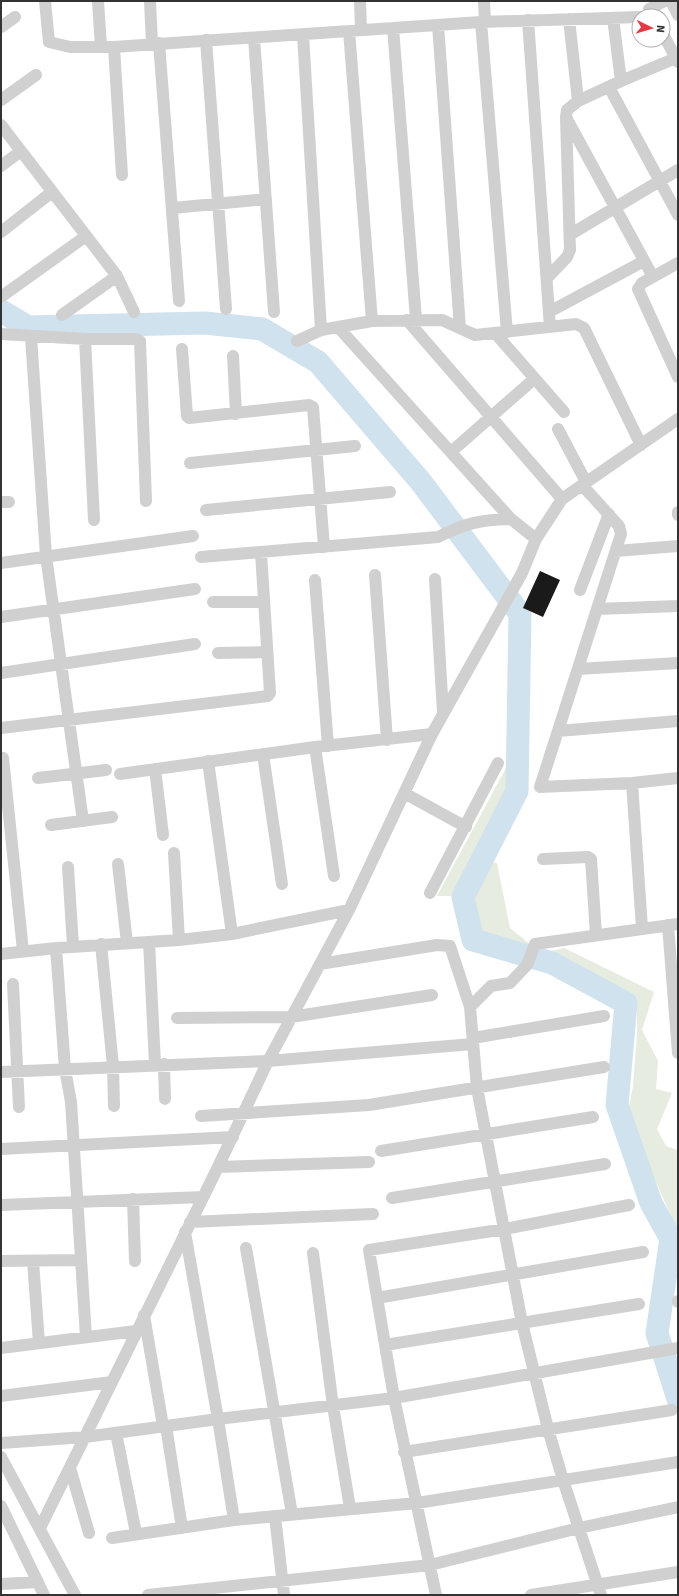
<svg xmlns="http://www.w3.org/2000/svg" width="679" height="1596" font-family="Signika,sans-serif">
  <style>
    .green { fill: #e6ecdf }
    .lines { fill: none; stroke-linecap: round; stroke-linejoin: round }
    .river { stroke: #cfe2ee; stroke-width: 23 }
    .building { fill: #1a1a1a }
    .minor { stroke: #d0d0d0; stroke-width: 12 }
  </style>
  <rect width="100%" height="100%" fill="#fff"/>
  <path class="green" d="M 506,768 L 517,776 L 461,896 L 437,896 Z
    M 485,861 L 497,863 L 510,928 L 541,953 L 564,948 L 654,992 L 642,1030 L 658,1061 L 656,1089 L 672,1093 L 657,1129 L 666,1146 L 678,1150 L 678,1225 L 675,1225 L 670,1214 L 635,1134 L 628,1112 L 633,1086 L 637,1035 L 637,1005 L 599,980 L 548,961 L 511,951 L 478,930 L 472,896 Z"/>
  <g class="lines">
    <path class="river" d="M 1,311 L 28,327 L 205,323 L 262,329 L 318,362 L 421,482 L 520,614 L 517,791 L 463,897 L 473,940 L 552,963 L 626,1003 L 617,1105 L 651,1203 L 671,1239 L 657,1333 L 678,1399"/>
  </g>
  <path class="building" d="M 540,571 L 560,580 L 543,617 L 523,608 Z"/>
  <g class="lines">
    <path class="minor" d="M 45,1 L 49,42 L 70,47 L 114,47 L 481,22 L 639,17
      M 98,1 L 101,47
      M 150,1 L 152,44
      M 360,1 L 361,30
      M 484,1 L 485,22
      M 671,1 L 678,15
      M 649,9 L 665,1
      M 613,18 L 621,81
      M 569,19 L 578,101
      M 528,20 L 550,327
      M 481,22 L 507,332
      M 438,25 L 460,328
      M 1,27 L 15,17
      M 393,28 L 416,319
      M 349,31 L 372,321
      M 663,34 L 678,62
      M 303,35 L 321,330
      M 254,38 L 274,312
      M 206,40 L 226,309
      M 159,43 L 179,301
      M 114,47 L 122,175
      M 609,87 L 678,215
      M 1,100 L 36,75
      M 567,119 L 653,277
      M 1,125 L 117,276 L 134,312
      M 1,166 L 21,151
      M 173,208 L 266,199
      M 1,232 L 52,192
      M 571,234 L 678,170
      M 678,263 L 642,283 L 638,289 L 678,377
      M 547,278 L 567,257 L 570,250 L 566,117 L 567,110 L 578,101 L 621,81 L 676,58
      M 1,297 L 86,236
      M 549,312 L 644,261
      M 62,315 L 117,276
      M 407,320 L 562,499
      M 338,327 L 511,519 L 536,539
      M 495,333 L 564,412
      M 1,334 L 85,339 L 136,339 L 140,341 L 146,501
      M 31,337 L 46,556 L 83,821
      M 85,339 L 94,520
      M 297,341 L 321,330 L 372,321 L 442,320 L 475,335 L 576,324 L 584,328 L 641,445
      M 182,349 L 187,416 L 189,418 L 309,405 L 313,407 L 324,547
      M 233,356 L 236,414
      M 558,429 L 586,482
      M 451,452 L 534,379
      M 190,463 L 355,446
      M 582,485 L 619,526 L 621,534 L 540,787 L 632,783 L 678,778
      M 1,502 L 9,502
      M 206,510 L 390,492
      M 678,512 L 678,515
      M 616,551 L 678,546
      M 201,557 L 438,537 C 466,523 479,520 511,519
      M 1,563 L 193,536
      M 375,575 L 387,740
      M 435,579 L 443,713
      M 315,580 L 328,746
      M 580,590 L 609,514
      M 213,602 L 264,602
      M 597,609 L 678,606
      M 1,617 L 195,589
      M 218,653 L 267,652
      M 578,669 L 678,663
      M 1,673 L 195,644
      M 1,728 L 268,696 L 270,693 L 261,553
      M 558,731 L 678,721
      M 315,747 L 334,876
      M 263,754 L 282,884
      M 3,758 L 23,951
      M 208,761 L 232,934
      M 155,769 L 163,835
      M 120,774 L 315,747 L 432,734
      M 38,778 L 106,770
      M 632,783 L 642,928
      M 404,793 L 466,827
      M 51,825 L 112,817
      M 174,853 L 179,940
      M 543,859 L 588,857 L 591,859 L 596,935
      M 118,864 L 127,943
      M 68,867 L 73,946
      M 430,893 L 498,763
      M 668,925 L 678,1053
      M 149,942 L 155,1064
      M 101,944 L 113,1066 L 114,1106
      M 56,948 L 65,1069 L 71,1102 L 86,1337
      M 1,954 L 56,948 L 179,940 L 232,934 L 349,910
      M 320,964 L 437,945 L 450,946 L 470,1007
      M 13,984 L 19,1107
      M 177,1018 L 291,1017 L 432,995
      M 473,1038 L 604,1016
      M 164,1064 L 165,1099
      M 1,1072 L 268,1061 L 473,1044
      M 201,1116 L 369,1105 L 604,1067
      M 1,1149 L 233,1137
      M 381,1151 L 593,1117
      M 218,1167 L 369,1162
      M 392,1198 L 605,1164
      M 133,1199 L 135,1261
      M 1,1205 L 203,1197
      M 190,1222 L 373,1214
      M 185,1232 L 218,1419 L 234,1520
      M 246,1248 L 292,1514
      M 313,1253 L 333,1406 L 350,1508
      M 1,1261 L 80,1260
      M 33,1261 L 39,1343
      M 377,1298 L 643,1252
      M 678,1302 L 678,1301
      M 144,1315 L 163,1426
      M 385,1345 L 639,1304
      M 1,1348 L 136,1331
      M 1,1396 L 112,1382
      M 166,1426 L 182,1528
      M 116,1433 L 136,1533
      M 1,1443 L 85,1437 L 218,1419 L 394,1398 L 678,1348
      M 404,1452 L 672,1410
      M 1,1457 L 75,1595
      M 70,1468 L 89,1533
      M 1,1506 L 44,1595
      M 275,1516 L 284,1595
      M 40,1528 L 218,1167 L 268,1061 L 349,910 L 432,734 L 522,573 L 536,539 L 562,499 L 678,419
      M 112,1538 L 234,1520 L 417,1503 L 678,1462
      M 1,1584 L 38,1582
      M 148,1595 L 430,1565 L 579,1528 L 678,1507
      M 436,1595 L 394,1398 L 369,1250 L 505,1229 L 629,1205
      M 531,1595 L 678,1572
      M 601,1595 L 563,1480 L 548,1429 L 522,1323 L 477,1088 L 470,1007 L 491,986 L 510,983 L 527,965 L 535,944 L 678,924"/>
  </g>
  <rect width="679" height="1596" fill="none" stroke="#333333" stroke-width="4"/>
  <g transform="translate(651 28) rotate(95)"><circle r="19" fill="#ffffff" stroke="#adadad"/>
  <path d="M0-3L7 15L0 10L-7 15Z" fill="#e63946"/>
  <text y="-6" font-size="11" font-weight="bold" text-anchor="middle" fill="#333333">N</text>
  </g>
</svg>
